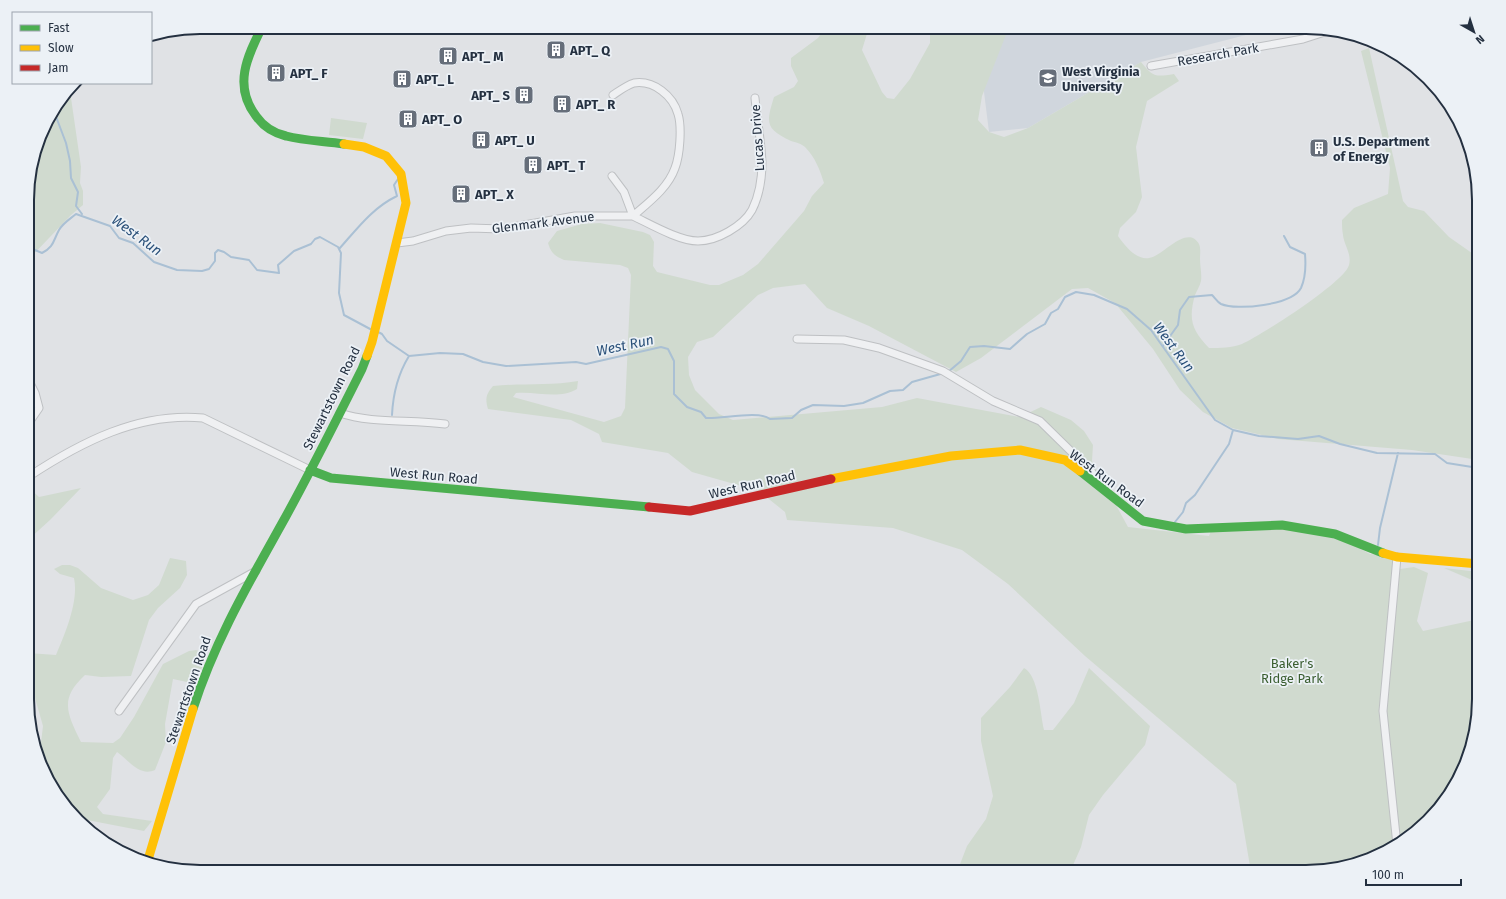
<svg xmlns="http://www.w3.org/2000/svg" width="1506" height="899" font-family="'Fira Sans',sans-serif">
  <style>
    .built { fill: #d0d6dd }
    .green { fill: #d0dacf }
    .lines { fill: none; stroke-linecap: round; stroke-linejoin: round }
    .stream { stroke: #aac0d4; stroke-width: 2 }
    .street-casing { stroke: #bec0c3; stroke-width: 9 }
    .street { stroke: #eff0f2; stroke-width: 7 }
    .fast { stroke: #4caf50; stroke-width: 9 }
    .slow { stroke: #ffc107; stroke-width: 9 }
    .jam { stroke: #c62828; stroke-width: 9 }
    .labels { text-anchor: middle; stroke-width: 3.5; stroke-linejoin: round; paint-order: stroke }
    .poi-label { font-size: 13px; font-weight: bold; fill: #243040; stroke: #ecf1f6; text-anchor: start }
    .street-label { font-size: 13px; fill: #243040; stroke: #ecf1f6 }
    .park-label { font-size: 13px; fill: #3a5e30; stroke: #ecf1f6 }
    .water-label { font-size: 14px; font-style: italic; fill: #2a5079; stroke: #ecf1f6 }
    .rim { fill: none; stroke: #243040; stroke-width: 2 }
  </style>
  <rect width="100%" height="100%" fill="#e0e2e5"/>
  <path class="built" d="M 1002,27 L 1277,27 L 1141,62 L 1028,128 L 989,132 L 982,76 Z"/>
  <path class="green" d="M 826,27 L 869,27 L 862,50 L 882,92 L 887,98 L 894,99 L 910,79 L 930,43 L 930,27 L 1009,27 L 982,96 L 978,120 L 989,132 L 1004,137 L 1028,128 L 1141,62 C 1153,77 1155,77 1174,74 L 1179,81 L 1147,101 L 1136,147 L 1142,197 L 1136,212 L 1120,228 L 1118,236 C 1125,246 1136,260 1149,258 C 1162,257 1187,223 1199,244 C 1201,248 1200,255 1200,259 C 1200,266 1202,274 1201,281 C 1200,286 1197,290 1195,295 C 1188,320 1192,330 1209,348 C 1220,348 1232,348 1242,344 C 1260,336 1345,282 1349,265 C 1352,254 1344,245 1343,235 C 1342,230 1342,225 1342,220 L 1354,208 L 1388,194 L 1390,168 L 1361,51 L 1369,48 L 1403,201 L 1408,207 L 1424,211 L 1449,237 L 1479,258 L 1479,460 L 1412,450 L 1278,439 L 1232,428 L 1203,412 L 1180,390 L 1153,349 L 1115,303 L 1088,288 L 1072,289 L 981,358 L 956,372 L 869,326 L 827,308 L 805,284 L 773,288 L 758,295 L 713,337 L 697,342 L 688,357 L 689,375 L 695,390 L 719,414 L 733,420 L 882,407 L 917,398 L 1020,417 L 1041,407 L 1071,420 L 1084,431 L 1093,445 L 1092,461 L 1128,527 L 1209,536 L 1211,531 L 1294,528 L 1342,539 L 1370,554 L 1397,557 L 1400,569 L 1414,567 L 1428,573 L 1417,621 L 1423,631 L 1479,619 L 1479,710 L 1456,786 L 1428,821 L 1393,849 L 1317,872 L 1251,872 L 1236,784 L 1085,656 L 1008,584 L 962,550 L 893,528 L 787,520 L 785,512 L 759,491 L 692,472 L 668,453 L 602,442 L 599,434 L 571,420 L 488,409 C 485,399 486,394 493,386 C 521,383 550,386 578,381 L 577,389 C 558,400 537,391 516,393 L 513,397 L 604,422 L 621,416 L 625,408 L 631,275 L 628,268 L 620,265 L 564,260 C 555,256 551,253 548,243 L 557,231 L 582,224 L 600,223 L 643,232 L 650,235 L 654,242 L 653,266 L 657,272 L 710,285 L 719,285 L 743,275 L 758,264 L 804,211 L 812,196 L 824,183 C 820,170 815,157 805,147 C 802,144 795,142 791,141 C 765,129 766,123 774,97 L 794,87 L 798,81 L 791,66 L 791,58 L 818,38 Z
    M 70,91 L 81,167 L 80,183 L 83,191 L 83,205 L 71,215 L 28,260 L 28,178 L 31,178 L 48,128 L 47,121 Z
    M 331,118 L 367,123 L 363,139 L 329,135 Z
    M 28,487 L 39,497 L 81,488 L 50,520 L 28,540 Z
    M 170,558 L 186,561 L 187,575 L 180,588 L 158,608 L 149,620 L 131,676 L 101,677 L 85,675 C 59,699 67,713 81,742 L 113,743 L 120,738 L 134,717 L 163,664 L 189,651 L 196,650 L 203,652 L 205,659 L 196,684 L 173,679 L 165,724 L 166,742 L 155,770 C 139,777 129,760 117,752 L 113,758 L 110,789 L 97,807 L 103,814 L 152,821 L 144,831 L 82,819 L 56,795 L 40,751 L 43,726 L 35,698 L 28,689 L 28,653 L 56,655 C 65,634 79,601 74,578 L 60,574 L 54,569 L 62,565 L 70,565 L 78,568 L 101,588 L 133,600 L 148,595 L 159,585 Z
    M 1444,568 L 1479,572 L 1479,583 Z
    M 1024,668 C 1039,676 1040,713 1044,730 L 1053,730 L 1074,703 L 1089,668 L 1150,726 L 1145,745 L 1103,795 L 1089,815 L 1081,847 L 1070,872 L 957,872 L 967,846 L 986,819 L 993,796 L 981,741 L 981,718 L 1010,687 Z"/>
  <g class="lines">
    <path class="stream" d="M 63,100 L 55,114 L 66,143 L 70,161 L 71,178 L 78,192 L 76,206 L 82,214
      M 28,247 L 42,253 C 54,247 53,241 59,230 C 63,223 70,219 76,214 L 110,226 L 119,238 L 133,243 L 154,262 L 177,270 L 202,271 L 209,269 L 215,261 L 215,253 L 218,250 L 224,252 L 231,257 L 249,260 L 257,270 L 279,273 L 278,265 L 294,251 L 311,244 L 315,239 L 320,237 L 338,247 L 341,253 L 339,293 L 344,315 L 372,330
      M 339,249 C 357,229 372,208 397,196 L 394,185 L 398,179
      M 378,332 L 382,334 L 387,341 L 409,356 L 440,353 L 463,354 L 483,362 L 506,366 L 576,362 L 586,364 L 661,347 L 668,349 L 674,361 L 674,394 L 687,407 L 701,412 L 706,418 C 722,419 759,410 770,419 L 792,418 L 801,410 L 813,405 L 844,406 L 863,403 L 890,391 L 903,390 L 912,382 L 944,373
      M 1163,346 L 1178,325 L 1180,310 L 1189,297 L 1212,295 C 1215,298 1217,302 1221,304 C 1237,311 1292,305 1301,288 C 1306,277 1306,266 1305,254 L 1290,247 L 1284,236
      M 948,372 L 961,361 L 970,347 L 984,346 L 1010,349 L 1027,334 L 1045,324 L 1051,313 L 1058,309 L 1065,297 L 1076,292 L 1094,295 L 1127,309 L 1151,330 L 1215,420 L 1233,430 L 1259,436 L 1298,439 L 1319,436 L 1340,444 L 1377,453 L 1435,454 L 1447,463 L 1472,467 L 1479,474
      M 392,415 C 393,394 398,374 409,356
      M 1175,522 L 1183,512 L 1186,503 L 1195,495 L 1229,444 L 1233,430
      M 1378,545 L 1380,528 L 1398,453"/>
    <g class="street-casing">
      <path id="street" d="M 1151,66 L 1303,39 L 1331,30
        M 612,176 L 624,192 L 633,216 C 650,224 679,241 698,241 C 717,241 743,226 752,210 C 759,196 762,177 762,162 C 761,141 757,119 755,98
        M 397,243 L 413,241 L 446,231 L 471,228 L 501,229 L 575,216 L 633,216 C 649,202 668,188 675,168 C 680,155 682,127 678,114 C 673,96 654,80 634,83 C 627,85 619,91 613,95
        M 797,339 L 844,340 L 879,348 L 943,371 L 993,401 L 1040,421 L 1091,471 L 1101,485
        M 28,379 L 35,393 L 39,408 L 28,424
        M 340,413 C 372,424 411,419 445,424
        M 28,477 C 81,442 139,412 203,418 L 310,470
        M 119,711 L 196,604 L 256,571
        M 1397,845 L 1383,711 L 1397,557"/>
    </g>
    <use href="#street" class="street"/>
    <path class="fast" d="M 262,27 C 247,57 233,86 256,116 C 263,126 273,133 286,136 C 305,141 325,141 344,144
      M 310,470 L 331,478 L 649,507
      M 1080,471 L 1143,521 L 1186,529 L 1282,525 L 1335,534 L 1383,553
      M 193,709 C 215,640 250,581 285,518 C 312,469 337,419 362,369 L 367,356"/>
    <path class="slow" d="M 344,144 L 364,147 L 386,156 L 401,174 L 406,203 L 372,342 L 367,356
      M 831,479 L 951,456 L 1020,450 L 1065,460 L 1080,471
      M 1383,553 L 1397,557 L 1479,564
      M 147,863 L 193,709"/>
    <path class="jam" d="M 649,507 L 690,511 L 831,479"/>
  </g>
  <defs>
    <g id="building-square" transform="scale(1)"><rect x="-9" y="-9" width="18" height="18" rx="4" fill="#666e7a" stroke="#ecf1f6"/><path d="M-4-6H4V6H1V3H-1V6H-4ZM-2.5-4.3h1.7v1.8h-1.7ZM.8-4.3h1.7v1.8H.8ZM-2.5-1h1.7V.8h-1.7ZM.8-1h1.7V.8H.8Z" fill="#fff"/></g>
    <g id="university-square" transform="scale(1)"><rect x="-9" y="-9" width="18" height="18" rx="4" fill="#666e7a" stroke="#ecf1f6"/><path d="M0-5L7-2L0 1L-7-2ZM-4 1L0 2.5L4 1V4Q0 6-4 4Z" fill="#fff"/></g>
  </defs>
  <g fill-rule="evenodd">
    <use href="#building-square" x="556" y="50"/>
    <use href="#building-square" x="448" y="56"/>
    <use href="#building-square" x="276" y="73"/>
    <use href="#university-square" x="1048" y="78"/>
    <use href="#building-square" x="402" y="79"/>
    <use href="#building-square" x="524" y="95"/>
    <use href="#building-square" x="562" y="104"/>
    <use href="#building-square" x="408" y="119"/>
    <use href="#building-square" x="481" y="140"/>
    <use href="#building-square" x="1319" y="148"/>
    <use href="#building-square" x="533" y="165"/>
    <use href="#building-square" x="461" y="194"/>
  </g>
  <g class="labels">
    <g class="poi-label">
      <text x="570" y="55">APT_ Q</text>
      <text x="462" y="61">APT_ M</text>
      <text x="1062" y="76">West Virginia<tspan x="1062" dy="15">University</tspan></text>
      <text x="290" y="78">APT_ F</text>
      <text x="416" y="84">APT_ L</text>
      <text x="510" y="100" text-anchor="end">APT_ S</text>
      <text x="576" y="109">APT_ R</text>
      <text x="422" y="124">APT_ O</text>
      <text x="495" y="145">APT_ U</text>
      <text x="1333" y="146">U.S. Department<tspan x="1333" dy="15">of Energy</tspan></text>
      <text x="547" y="170">APT_ T</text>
      <text x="475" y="199">APT_ X</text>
    </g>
    <g class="street-label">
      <text transform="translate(1218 54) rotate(-10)" y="5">Research Park</text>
      <text transform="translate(757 138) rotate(-94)" y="5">Lucas Drive</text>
      <text transform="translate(543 222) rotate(-7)" y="5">Glenmark Avenue</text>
      <text transform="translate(331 398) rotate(-64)" y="5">Stewartstown Road</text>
      <text transform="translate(434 475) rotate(5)" y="5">West Run Road</text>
      <text transform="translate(1107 478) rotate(36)" y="5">West Run Road</text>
      <text transform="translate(752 484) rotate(-13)" y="5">West Run Road</text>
      <text transform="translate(188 690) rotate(-71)" y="5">Stewartstown Road</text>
    </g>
    <g class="park-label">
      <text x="1292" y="668">Baker's<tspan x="1292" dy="15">Ridge Park</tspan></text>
    </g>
    <g class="water-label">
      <text transform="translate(137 235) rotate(36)" y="5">West Run</text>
      <text transform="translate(625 345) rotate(-12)" y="5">West Run</text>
      <text transform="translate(1174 347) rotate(53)" y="5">West Run</text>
    </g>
  </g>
  <path d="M0 0H1506V899H0ZM200 34H1306A166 166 0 0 1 1472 200V699A166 166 0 0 1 1306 865H200A166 166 0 0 1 34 699V200A166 166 0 0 1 200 34Z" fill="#ecf1f6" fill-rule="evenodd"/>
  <path class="rim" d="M200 34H1306A166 166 0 0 1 1472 200V699A166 166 0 0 1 1306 865H200A166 166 0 0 1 34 699V200A166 166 0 0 1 200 34Z"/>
  <rect x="12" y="12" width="140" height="72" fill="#ecf1f6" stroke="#9ca4ad"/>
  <rect x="20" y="25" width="20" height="6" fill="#4caf50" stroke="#9ca4ad"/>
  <text x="48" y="32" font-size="12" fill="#243040">Fast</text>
  <rect x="20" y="45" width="20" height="6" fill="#ffc107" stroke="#9ca4ad"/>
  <text x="48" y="52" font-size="12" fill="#243040">Slow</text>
  <rect x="20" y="65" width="20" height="6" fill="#c62828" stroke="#9ca4ad"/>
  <text x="48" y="72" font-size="12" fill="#243040">Jam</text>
  <g transform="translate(1474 32) rotate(141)" stroke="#ecf1f6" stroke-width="3" paint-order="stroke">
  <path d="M0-3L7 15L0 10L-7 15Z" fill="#243040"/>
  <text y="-6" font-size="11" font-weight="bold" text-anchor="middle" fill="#243040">N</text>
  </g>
  <path d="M1366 879v6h95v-6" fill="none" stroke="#243040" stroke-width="2"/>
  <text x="1372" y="879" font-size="12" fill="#243040" stroke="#ecf1f6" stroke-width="3" paint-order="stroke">100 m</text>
</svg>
